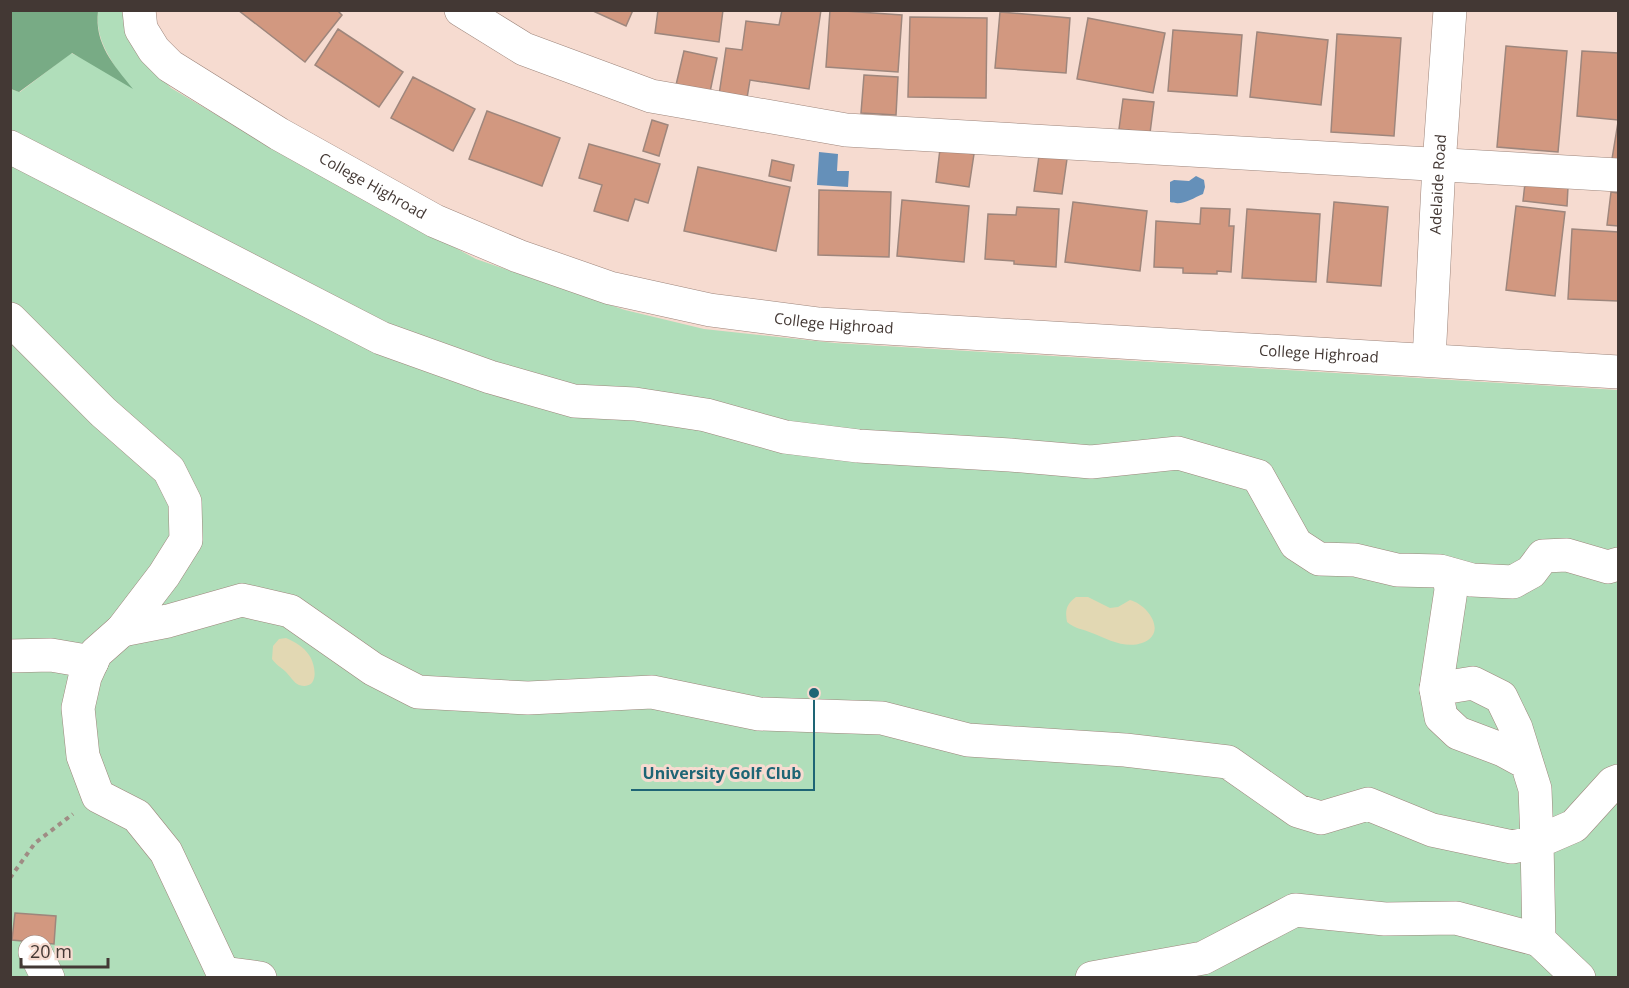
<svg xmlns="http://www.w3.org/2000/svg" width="1629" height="988" font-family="'Open Sans',sans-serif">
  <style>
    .green { fill: #b0deba }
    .forest { fill: #78ab85 }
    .sand { fill: #e2d8b3 }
    .water { fill: #6590b9 }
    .building { fill: #d29880; stroke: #9e867c; stroke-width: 1.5 }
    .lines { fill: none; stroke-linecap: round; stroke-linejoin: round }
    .minor-casing { stroke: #9d857b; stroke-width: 34 }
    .path { stroke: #9f8c84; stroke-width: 4; stroke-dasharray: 4.5 4.5; stroke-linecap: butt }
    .minor { stroke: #fff; stroke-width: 33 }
    .labels { text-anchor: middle; stroke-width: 6; stroke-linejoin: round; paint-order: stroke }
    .street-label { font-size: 15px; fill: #433834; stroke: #f6dbd0 }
    .leader { fill: none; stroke: #1e6575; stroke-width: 2 }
    .callout-dot { fill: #1e6575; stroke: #f6dbd0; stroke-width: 2 }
    .callout-label { font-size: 16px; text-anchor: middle; font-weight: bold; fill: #1e6575; stroke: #f6dbd0; stroke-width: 6; stroke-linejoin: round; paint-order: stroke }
  </style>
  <rect width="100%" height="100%" fill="#f6dbd0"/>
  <path class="green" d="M 98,11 L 126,11 L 139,54 L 171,88 L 286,156 L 476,259 L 625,310 L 704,329 L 835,343 L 1618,390 L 1618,977 L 11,977 L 10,89 L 20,92 L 71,53 L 122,77 C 108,56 95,36 98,11 Z"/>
  <path class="forest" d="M 10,11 L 98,11 C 94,44 114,65 133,89 L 72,53 L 19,92 L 11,89 Z"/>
  <path class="sand" d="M 1076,597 L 1088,597 L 1110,608 L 1118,607 L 1130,600 C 1149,605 1168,634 1142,643 C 1125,649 1107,639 1092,633 C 1083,629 1075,629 1067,622 C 1065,611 1066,604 1076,597 Z
    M 286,638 C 295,642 304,647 309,655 C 316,665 320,691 299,685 C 294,683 290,676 286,672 C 281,667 276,665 272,659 L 273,646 L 279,639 Z"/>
  <path class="water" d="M 819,152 L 838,154 L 837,171 L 849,171 L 848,187 L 817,185 Z
    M 1196,176 L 1204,180 L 1205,187 L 1203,194 C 1191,199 1183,206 1170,202 L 1170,182 L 1174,180 L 1189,181 Z"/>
  <path class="building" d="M 238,10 L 337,10 L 342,15 L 305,62 Z
    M 591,10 L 633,10 L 626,26 Z
    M 658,10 L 723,10 L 719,42 L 655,33 Z
    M 782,10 L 821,10 L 809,89 L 750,80 L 747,98 L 719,95 L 726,48 L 742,50 L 746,21 L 779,25 Z
    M 830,10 L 902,15 L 898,72 L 826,67 Z
    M 1000,12 L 1070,18 L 1066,73 L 995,68 Z
    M 910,17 L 987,18 L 986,98 L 908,97 Z
    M 1088,18 L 1165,33 L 1153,93 L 1077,79 Z
    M 338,29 L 403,72 L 379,107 L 315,65 Z
    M 1173,30 L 1242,35 L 1237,96 L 1168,91 Z
    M 1257,32 L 1328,40 L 1321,105 L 1250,97 Z
    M 1337,34 L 1401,38 L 1394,136 L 1331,132 Z
    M 1506,46 L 1567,51 L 1558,152 L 1497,147 Z
    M 684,51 L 717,58 L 710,92 L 676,85 Z
    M 1582,51 L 1618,53 L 1618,120 L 1577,116 Z
    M 864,75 L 898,77 L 896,115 L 861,113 Z
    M 413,77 L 475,109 L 453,151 L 391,118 Z
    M 1123,99 L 1154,102 L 1150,133 L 1119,129 Z
    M 487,111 L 560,138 L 542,186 L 469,159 Z
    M 652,120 L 668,125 L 659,156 L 643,151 Z
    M 1618,122 L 1618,159 L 1612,159 Z
    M 589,144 L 660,164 L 648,203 L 635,199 L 628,221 L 594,211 L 602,185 L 579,178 Z
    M 940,149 L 974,154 L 969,187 L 936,182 Z
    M 1039,156 L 1067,159 L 1062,194 L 1034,191 Z
    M 772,160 L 794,165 L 791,181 L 769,176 Z
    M 698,167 L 790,187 L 776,251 L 684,231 Z
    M 1525,183 L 1568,187 L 1567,206 L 1523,201 Z
    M 819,190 L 891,192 L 889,257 L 818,255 Z
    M 1611,192 L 1618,193 L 1618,226 L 1607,225 Z
    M 902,200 L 969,206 L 964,262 L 897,256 Z
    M 1073,202 L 1147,211 L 1140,271 L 1065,262 Z
    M 1334,202 L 1388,207 L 1381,286 L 1327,282 Z
    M 1516,206 L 1565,212 L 1555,296 L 1506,290 Z
    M 1017,207 L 1059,209 L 1056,267 L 1014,264 L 1014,261 L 985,259 L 988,214 L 1016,215 Z
    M 1201,208 L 1230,209 L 1229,226 L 1234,226 L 1231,272 L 1217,271 L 1217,274 L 1183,273 L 1183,268 L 1154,267 L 1156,221 L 1200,224 Z
    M 1247,209 L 1320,214 L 1316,282 L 1242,278 Z
    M 1572,229 L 1618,232 L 1618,301 L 1568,299 Z
    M 15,913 L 56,916 L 54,944 L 12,940 Z"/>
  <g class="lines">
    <g class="minor-casing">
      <g id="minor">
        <path id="s1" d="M 139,10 L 141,29 L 154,50 L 170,66 L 279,134 L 435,221 L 518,256 L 610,288 L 710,310 L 819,324 L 1618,372"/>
        <path d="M 461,10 L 524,49 L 651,96 L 846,130 L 1618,175"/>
        <path d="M 10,147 L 381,338 L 490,377 L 574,401 L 635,404 L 706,415 L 785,437 L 858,446 L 1010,455 L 1091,462 L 1178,453 L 1258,476 L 1296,544 L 1319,559 L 1355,560 L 1397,570 L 1440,571 L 1472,580 L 1513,582 L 1531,572 L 1543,556 L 1567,555 L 1608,567 L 1618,564"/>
        <path d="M 10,319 L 103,412 L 169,470 L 185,502 L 186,540 L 164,575 L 122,630 L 168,621 L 242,600 L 290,611 L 373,669 L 418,692 L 528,698 L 652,692 L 759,714 L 882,718 L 968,740 L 1125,750 L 1228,762 L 1298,811 L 1321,818 L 1368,804 L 1432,830 L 1512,847 L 1537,842 L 1535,789 L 1516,728 L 1501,697 L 1473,683 L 1436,689 L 1441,717 L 1458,733 L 1503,750 L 1525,762"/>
        <path id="s2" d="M 1429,360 L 1439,165 L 1450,10"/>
        <path d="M 122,630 L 96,653 L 85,677 L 78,708 L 83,756 L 98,796 L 137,816 L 166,852 L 223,973 L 260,978"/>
        <path d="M 10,656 L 51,655 L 92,662"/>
        <path d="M 1436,689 L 1451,590 L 1449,574"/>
        <path d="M 35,952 L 48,978"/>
        <path d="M 1092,978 L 1203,958 L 1295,910 L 1385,919 L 1456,918 L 1539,940"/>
        <path d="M 1579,978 L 1539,940 L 1537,842 L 1574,826 L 1613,783 L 1618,781"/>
      </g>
    </g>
    <path class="path" d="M 10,878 L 35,843 L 73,814"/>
    <use href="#minor" class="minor"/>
  </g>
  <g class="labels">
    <g class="street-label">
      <text dy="5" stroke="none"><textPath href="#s2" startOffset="176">Adelaide Road</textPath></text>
      <text dy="5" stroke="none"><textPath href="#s1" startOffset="302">College Highroad</textPath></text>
      <text dy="5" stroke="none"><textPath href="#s1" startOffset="788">College Highroad</textPath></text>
      <text dy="5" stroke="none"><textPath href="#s1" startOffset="1274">College Highroad</textPath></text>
    </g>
  </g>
  <path class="leader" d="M814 693L814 790H631"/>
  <circle class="callout-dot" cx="814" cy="693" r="6"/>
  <g class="callout-label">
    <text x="722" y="779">University Golf Club</text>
  </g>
  <rect width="1629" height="988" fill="none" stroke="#433834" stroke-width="24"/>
  <path d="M21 958v9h87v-9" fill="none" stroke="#433834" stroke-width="3"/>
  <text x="30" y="958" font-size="18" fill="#433834" stroke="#f6dbd0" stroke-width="4.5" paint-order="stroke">20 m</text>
</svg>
